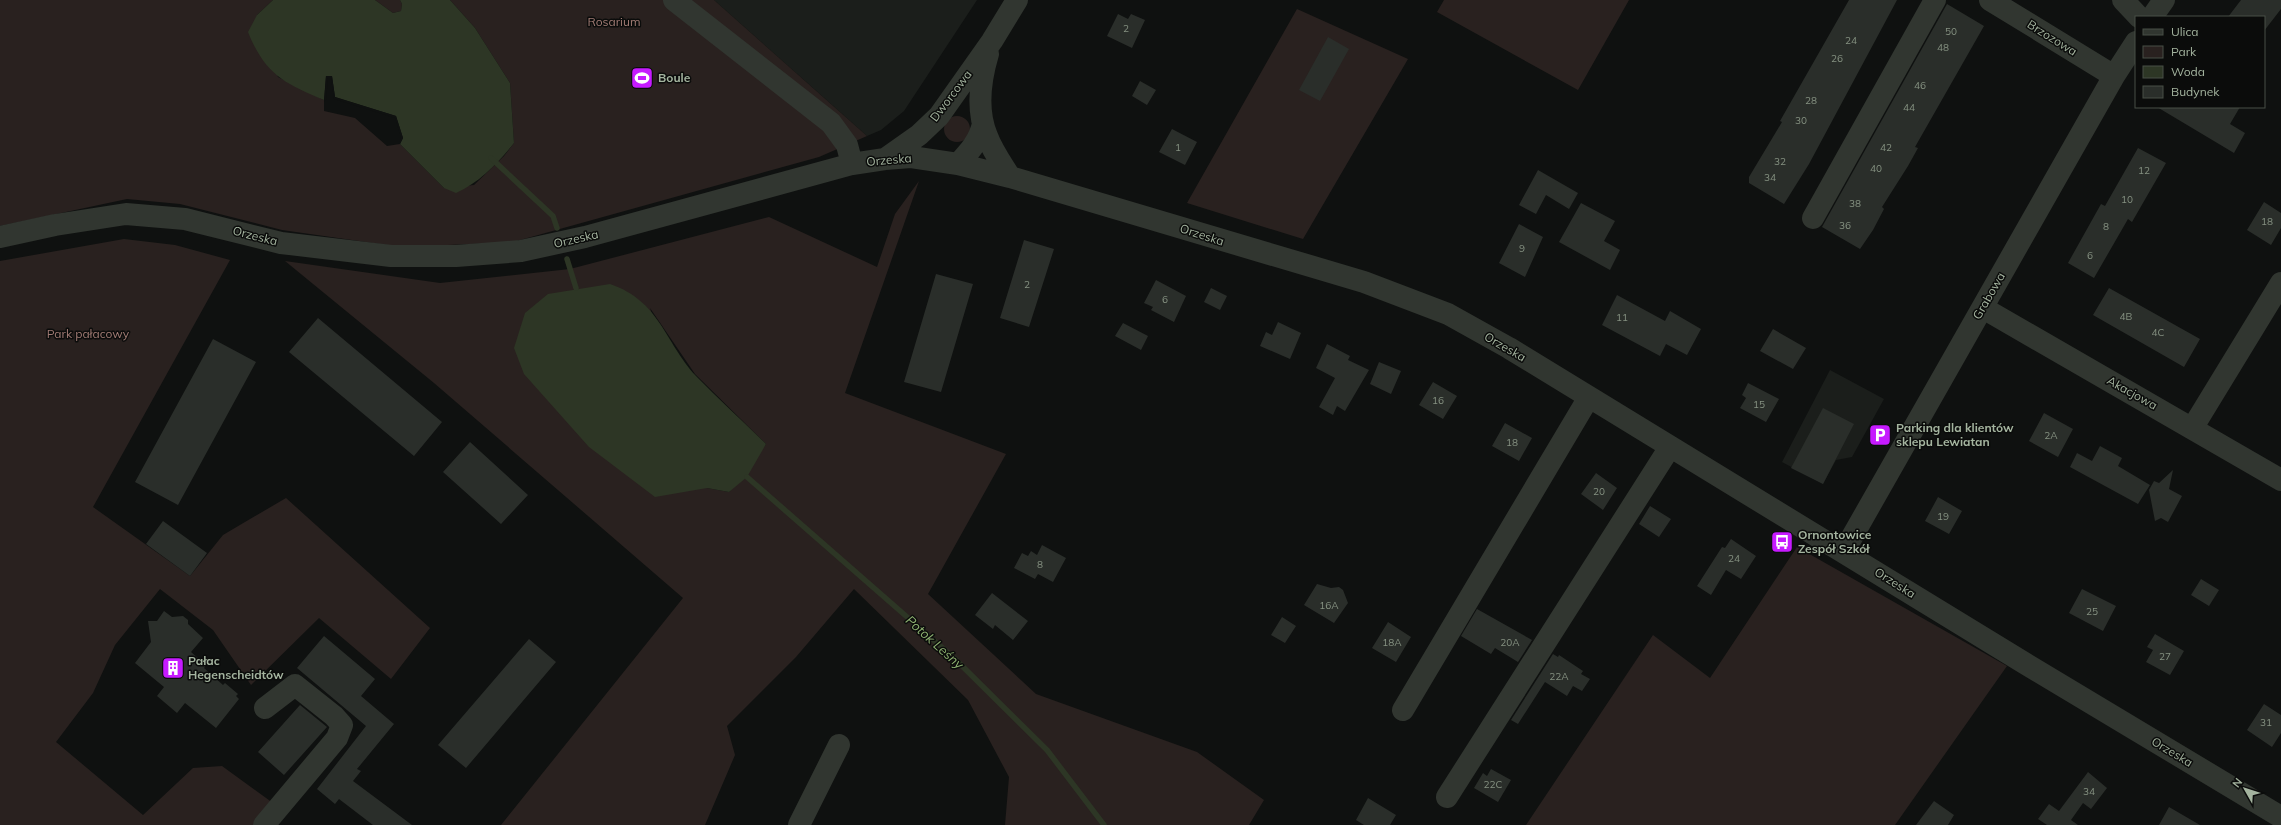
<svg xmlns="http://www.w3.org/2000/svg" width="2281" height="825" font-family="Mulish,sans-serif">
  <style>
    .built { fill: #1b1e1b }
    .green { fill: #29211f; fill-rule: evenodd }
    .water { fill: #2d3625 }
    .pier { fill: #0f1110 }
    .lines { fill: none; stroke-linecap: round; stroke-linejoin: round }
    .stream { stroke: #2d3625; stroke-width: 5.5 }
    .building { fill: #2a2e2a }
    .minor { stroke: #313630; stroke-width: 22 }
    .labels { text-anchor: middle; stroke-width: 3; stroke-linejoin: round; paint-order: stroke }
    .number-label { font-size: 10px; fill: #869282 }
    .park-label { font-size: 12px; fill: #a17b74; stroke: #0b0c0b }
    .street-label { font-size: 12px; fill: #a4b49f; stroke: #0b0c0b }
    .poi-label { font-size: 12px; font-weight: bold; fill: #a4b49f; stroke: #0b0c0b; text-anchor: start }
    .water-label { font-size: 13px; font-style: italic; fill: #8fb372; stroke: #0b0c0b }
  </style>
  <rect width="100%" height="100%" fill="#0f1110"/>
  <path class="built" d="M 714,0 L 977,0 L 904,111 L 881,130 L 867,136 Z
    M 1830,370 L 1884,399 L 1852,457 L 1836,460 L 1823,484 L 1782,462 Z"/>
  <path class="green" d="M 0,0 L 273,0 L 257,15 L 278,77 L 324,100 L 324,111 L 355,118 L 387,146 L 400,144 L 444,188 L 474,185 L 504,156 L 514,143 L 510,83 L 475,28 L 450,0 L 714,0 L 867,136 L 819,157 L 513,242 L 426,246 L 387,245 L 282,230 L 180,204 L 127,199 L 0,226 Z
    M 375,0 L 400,0 L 402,4 L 401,11 L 393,13 Z
    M 1444,0 L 1629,0 L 1578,90 L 1437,12 Z
    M 1297,9 L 1408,59 L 1303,239 L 1187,203 Z
    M944 129a13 13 0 1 1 26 0a13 13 0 1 1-26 0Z
    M 919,181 L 845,393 L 1006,454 L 928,594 L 1036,694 L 1197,752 L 1264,800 L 1249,825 L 1005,825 L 1009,777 L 968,700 L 854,589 L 796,657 L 727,726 L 735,755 L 705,825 L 501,825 L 683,598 L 434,383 L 285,261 L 440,283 L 570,269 L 769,217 L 877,267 L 895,214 ZM 650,308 L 695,374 L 766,444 L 729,492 L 707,488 Z
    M 124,239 L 175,245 L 230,260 L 93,507 L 190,576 L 223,535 L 286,498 L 430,628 L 391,679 L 319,618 L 251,685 L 213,630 L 160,589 L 115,645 L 93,693 L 56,742 L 143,815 L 193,768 L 222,766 L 273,803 L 255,825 L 0,825 L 0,261 Z
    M 1797,547 L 2007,666 L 1895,825 L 1526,825 L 1653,635 L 1710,678 Z"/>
  <path class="water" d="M 273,0 L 375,0 L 393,13 L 401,11 L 402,4 L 400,0 L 450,0 L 475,28 L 510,83 L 514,143 C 498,163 480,182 456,193 L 444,188 L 400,144 L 403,138 L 396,116 L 335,97 L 332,76 L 326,76 L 324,100 C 283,83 265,74 248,32 L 257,15 Z
    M 610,284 C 660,301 664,341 696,376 C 718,399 743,421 766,444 L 747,477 L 729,492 L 707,488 L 655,497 L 589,447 L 524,374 L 514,348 L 525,313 L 548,294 Z"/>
  <path class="pier" d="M 326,76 L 332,76 L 335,97 L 396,116 L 403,138 L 400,144 L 398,144 L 401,138 L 395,118 L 334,99 L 331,78 L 328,78 L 326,100 L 324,102 Z"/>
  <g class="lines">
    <path class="stream" d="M 491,158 L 553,216 L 557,228
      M 567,259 L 576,288
      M 747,477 L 954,658 L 1047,750 L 1104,825"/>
  </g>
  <path class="building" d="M 1849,0 L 1897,0 L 1809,164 L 1784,204 L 1749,183 L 1749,177 L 1782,122 L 1780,121 Z
    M 2241,0 L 2281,0 L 2281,9 L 2264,31 L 2264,17 L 2228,17 Z
    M 1947,4 L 1984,26 L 1915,147 L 1918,148 L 1908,166 L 1882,207 L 1884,209 L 1873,230 L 1860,249 L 1822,227 Z
    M 1118,14 L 1128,19 L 1131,14 L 1145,20 L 1132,48 L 1107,36 Z
    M 1328,37 L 1349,49 L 1320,101 L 1299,90 Z
    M 1140,81 L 1156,90 L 1147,105 L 1132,96 Z
    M 2157,107 L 2240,107 L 2230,124 L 2245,133 L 2234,153 Z
    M 1172,129 L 1197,142 L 1185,165 L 1159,152 Z
    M 2138,148 L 2166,163 L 2132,222 L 2128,219 L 2094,278 L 2068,263 L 2101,204 L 2105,206 Z
    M 1538,170 L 1578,193 L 1569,209 L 1546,195 L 1536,214 L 1519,205 Z
    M 2264,202 L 2281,213 L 2281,228 L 2271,245 L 2247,230 Z
    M 1581,203 L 1615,221 L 1604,241 L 1620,250 L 1610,270 L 1559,242 Z
    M 1519,224 L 1543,237 L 1525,277 L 1499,263 Z
    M 1024,240 L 1054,249 L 1029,327 L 1000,318 Z
    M 936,274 L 973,284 L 941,392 L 904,382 Z
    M 1156,280 L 1186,296 L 1174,322 L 1151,310 L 1153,307 L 1144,303 Z
    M 1211,288 L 1227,296 L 1220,310 L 1204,302 Z
    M 2109,288 L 2200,339 L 2184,367 L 2093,315 Z
    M 1617,295 L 1665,321 L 1670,311 L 1701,329 L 1687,355 L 1666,344 L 1660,356 L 1602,325 Z
    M 318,318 L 442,422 L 414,456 L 289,352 Z
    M 1278,322 L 1301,333 L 1290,359 L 1260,346 L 1266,332 L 1272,335 Z
    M 1123,323 L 1148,336 L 1141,350 L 1115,336 Z
    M 1773,329 L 1806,348 L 1793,369 L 1760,351 Z
    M 213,339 L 256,362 L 178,505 L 135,482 Z
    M 1327,344 L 1350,356 L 1348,360 L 1369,370 L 1345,411 L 1337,406 L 1333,415 L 1319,407 L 1335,378 L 1316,368 Z
    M 1379,362 L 1401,371 L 1391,394 L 1370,384 Z
    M 1433,382 L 1457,396 L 1443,419 L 1419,405 Z
    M 1748,383 L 1779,399 L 1766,422 L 1740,408 L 1746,398 L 1742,395 Z
    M 1823,408 L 1854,424 L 1823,484 L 1791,468 Z
    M 2044,413 L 2073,429 L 2058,457 L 2029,441 Z
    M 1505,423 L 1532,438 L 1519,461 L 1492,446 Z
    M 470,442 L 528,495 L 501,524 L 443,472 Z
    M 2100,446 L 2122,458 L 2118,466 L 2150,485 L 2138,504 L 2070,467 L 2077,453 L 2092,461 Z
    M 2173,470 L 2169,489 L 2182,496 L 2168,522 L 2161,518 L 2155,521 L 2149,490 L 2154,481 L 2159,483 Z
    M 1596,473 L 1617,488 L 1603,510 L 1581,494 Z
    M 1938,497 L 1962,511 L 1949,534 L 1925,521 Z
    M 1650,506 L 1671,519 L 1659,537 L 1639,524 Z
    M 163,521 L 207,553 L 190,576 L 146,544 Z
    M 1731,539 L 1756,556 L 1741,579 L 1726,570 L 1711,595 L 1697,586 L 1722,547 L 1725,548 Z
    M 1042,545 L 1066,558 L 1053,582 L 1038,574 L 1035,579 L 1014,568 L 1022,553 L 1028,556 L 1031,551 L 1037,555 Z
    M 2201,579 L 2219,590 L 2209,606 L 2191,595 Z
    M 1317,584 L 1331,588 L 1339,587 L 1343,590 L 1348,603 L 1334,623 L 1304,605 Z
    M 2082,589 L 2116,606 L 2103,631 L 2069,613 Z
    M 992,593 L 1028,621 L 1013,640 L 995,625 L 993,629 L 975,615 Z
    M 1477,609 L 1532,640 L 1518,662 L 1495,648 L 1491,654 L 1461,636 Z
    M 164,611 L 172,617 L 183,616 L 188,620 L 188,624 L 203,638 L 191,652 L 206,665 L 204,668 L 223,685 L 225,683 L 238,694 L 236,696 L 239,699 L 216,728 L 185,703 L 177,713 L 157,696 L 164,687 L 135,663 L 151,642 L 148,621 L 157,621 Z
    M 1282,617 L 1296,626 L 1285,643 L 1271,635 Z
    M 1388,622 L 1411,637 L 1396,662 L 1372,648 Z
    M 2155,634 L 2184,651 L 2170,675 L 2146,662 L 2153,650 L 2147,647 Z
    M 324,636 L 375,679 L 361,696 L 394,724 L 357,769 L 361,771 L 353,781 L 412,825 L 373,825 L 339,799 L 335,804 L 317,789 L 366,726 L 297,668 Z
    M 529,639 L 556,662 L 466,768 L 438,745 Z
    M 1553,654 L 1558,657 L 1559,655 L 1583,671 L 1581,674 L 1590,679 L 1582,691 L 1573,686 L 1567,696 L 1545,682 L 1518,724 L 1511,720 Z
    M 2264,704 L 2281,715 L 2281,733 L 2272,747 L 2247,730 Z
    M 300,705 L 327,727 L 284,775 L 258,752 Z
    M 1491,769 L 1511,780 L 1498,802 L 1474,788 L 1483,773 L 1487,776 Z
    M 2088,772 L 2107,788 L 2091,809 L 2083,803 L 2071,820 L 2078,825 L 2047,825 L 2038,819 L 2049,804 L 2059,811 Z
    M 1368,798 L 1396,815 L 1390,825 L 1364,825 L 1356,820 Z
    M 1934,801 L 1954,815 L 1948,825 L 1916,825 Z
    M 2169,807 L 2200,825 L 2159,825 Z"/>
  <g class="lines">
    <path class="minor" d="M 674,0 L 831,123 L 847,145 L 852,164
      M 1990,0 L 2114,76
      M 2123,0 L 2139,17
      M 2152,17 L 2164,0
      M 988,54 C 980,81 976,110 987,136 C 992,150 1002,164 1010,177
      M 885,159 L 919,135 L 939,116 L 992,41 L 1017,0
      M 958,164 C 970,151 979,141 983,124
      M 1813,218 L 1935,0
      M 0,237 L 55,225 L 126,214 L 185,219 L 281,243 L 391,256 L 456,256 L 521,251 L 585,237 L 852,164 L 885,159 L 911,157 L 958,164 L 1010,177 L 1364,282 L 1448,314 L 1509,348 L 2026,664 L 2281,817
      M 1983,308 L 2281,480
      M 2193,427 L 2281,283
      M 1844,551 L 2114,76 L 2136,42
      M 1403,710 L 1589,397
      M 1447,797 L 1670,447
      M 264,825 L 337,738 L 342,725 L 334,716 L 295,685 L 265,708
      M 799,825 L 839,745"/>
  </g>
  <defs>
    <g id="stadium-square" transform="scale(1.15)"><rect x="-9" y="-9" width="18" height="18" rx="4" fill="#c61aff" stroke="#0b0c0b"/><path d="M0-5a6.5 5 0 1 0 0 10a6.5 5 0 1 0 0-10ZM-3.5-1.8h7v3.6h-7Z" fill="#fff"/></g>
    <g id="parking-square" transform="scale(1.15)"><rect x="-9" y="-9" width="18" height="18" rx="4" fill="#c61aff" stroke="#0b0c0b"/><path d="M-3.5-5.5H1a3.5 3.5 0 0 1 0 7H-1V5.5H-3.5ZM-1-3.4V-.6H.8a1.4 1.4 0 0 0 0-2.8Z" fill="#fff"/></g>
    <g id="bus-square" transform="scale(1.15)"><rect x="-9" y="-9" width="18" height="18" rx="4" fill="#c61aff" stroke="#0b0c0b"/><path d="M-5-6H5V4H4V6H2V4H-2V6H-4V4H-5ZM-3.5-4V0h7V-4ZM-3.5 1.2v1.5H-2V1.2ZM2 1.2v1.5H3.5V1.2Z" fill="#fff"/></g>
    <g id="building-square" transform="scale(1.15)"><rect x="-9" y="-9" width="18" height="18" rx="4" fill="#c61aff" stroke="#0b0c0b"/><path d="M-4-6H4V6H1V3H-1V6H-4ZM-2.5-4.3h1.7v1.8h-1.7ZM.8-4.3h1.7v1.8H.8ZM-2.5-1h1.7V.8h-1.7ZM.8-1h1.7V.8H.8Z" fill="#fff"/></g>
  </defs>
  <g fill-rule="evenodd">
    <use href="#stadium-square" x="642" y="78"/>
    <use href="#parking-square" x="1880" y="435"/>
    <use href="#bus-square" x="1782" y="542"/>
    <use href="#building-square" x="173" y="668"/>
  </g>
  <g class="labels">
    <g class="number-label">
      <text x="1126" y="32">2</text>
      <text x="1951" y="35">50</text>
      <text x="1851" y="44">24</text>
      <text x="1943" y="51">48</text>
      <text x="1837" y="62">26</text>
      <text x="1920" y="89">46</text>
      <text x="1811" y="104">28</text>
      <text x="1909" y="111">44</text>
      <text x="1801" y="124">30</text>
      <text x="1178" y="151">1</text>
      <text x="1886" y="151">42</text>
      <text x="1780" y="165">32</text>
      <text x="1876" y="172">40</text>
      <text x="2144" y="174">12</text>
      <text x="1770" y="181">34</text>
      <text x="2127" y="203">10</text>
      <text x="1855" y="207">38</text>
      <text x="2267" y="225">18</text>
      <text x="1845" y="229">36</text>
      <text x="2106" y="230">8</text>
      <text x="1522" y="252">9</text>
      <text x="2090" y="259">6</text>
      <text x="1027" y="288">2</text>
      <text x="1165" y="303">6</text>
      <text x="2126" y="320">4B</text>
      <text x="1622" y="321">11</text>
      <text x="2158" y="336">4C</text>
      <text x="1438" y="404">16</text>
      <text x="1759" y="408">15</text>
      <text x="2051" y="439">2A</text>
      <text x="1512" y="446">18</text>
      <text x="1599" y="495">20</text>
      <text x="1943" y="520">19</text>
      <text x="1734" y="562">24</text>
      <text x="1040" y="568">8</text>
      <text x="1329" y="609">16A</text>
      <text x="2092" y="615">25</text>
      <text x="1392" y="646">18A</text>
      <text x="1510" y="646">20A</text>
      <text x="2165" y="660">27</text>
      <text x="1559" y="680">22A</text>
      <text x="2266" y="726">31</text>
      <text x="1493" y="788">22C</text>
      <text x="2089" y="795">34</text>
    </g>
    <g class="park-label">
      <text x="614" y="26">Rosarium</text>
      <text x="88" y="338">Park pałacowy</text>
    </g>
    <g class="street-label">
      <text transform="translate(2052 38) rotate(32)" y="4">Brzozowa</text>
      <text transform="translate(951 96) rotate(-53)" y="4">Dworcowa</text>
      <text transform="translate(889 160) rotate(-5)" y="4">Orzeska</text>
      <text transform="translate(1202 235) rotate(18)" y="4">Orzeska</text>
      <text transform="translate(255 236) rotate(14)" y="4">Orzeska</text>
      <text transform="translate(576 239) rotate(-13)" y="4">Orzeska</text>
      <text transform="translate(1989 296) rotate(-60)" y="4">Grabowa</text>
      <text transform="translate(1505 347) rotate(30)" y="4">Orzeska</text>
      <text transform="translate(2132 393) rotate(29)" y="4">Akacjowa</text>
      <text transform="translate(1895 583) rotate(32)" y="4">Orzeska</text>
      <text transform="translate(2172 752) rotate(31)" y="4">Orzeska</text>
    </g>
    <g class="poi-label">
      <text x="658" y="82">Boule</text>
      <text x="1896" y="432">Parking dla klientów<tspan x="1896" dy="14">sklepu Lewiatan</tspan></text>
      <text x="1798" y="539">Ornontowice<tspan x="1798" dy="14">Zespół Szkół</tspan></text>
      <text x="188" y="665">Pałac<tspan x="188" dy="14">Hegenscheidtów</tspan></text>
    </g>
    <g class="water-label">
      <text transform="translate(935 642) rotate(42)" y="5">Potok Leśny</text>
    </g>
  </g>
  <rect x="2135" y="16" width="130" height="92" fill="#0b0c0b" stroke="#484f46"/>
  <rect x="2143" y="29" width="20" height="6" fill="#313630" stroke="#484f46"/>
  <text x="2171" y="36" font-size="12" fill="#a4b49f">Ulica</text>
  <rect x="2143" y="46" width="20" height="12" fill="#29211f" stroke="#484f46"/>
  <text x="2171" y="56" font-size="12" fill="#a4b49f">Park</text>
  <rect x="2143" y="66" width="20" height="12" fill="#2d3625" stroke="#484f46"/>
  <text x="2171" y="76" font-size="12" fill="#a4b49f">Woda</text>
  <rect x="2143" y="86" width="20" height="12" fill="#2a2e2a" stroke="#484f46"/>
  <text x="2171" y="96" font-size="12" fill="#a4b49f">Budynek</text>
  <g transform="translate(2245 789) rotate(309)" stroke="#0b0c0b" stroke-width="3" paint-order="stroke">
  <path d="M0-3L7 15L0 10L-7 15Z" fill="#a4b49f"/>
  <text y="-6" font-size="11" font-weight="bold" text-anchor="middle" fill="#a4b49f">N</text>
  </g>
</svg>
